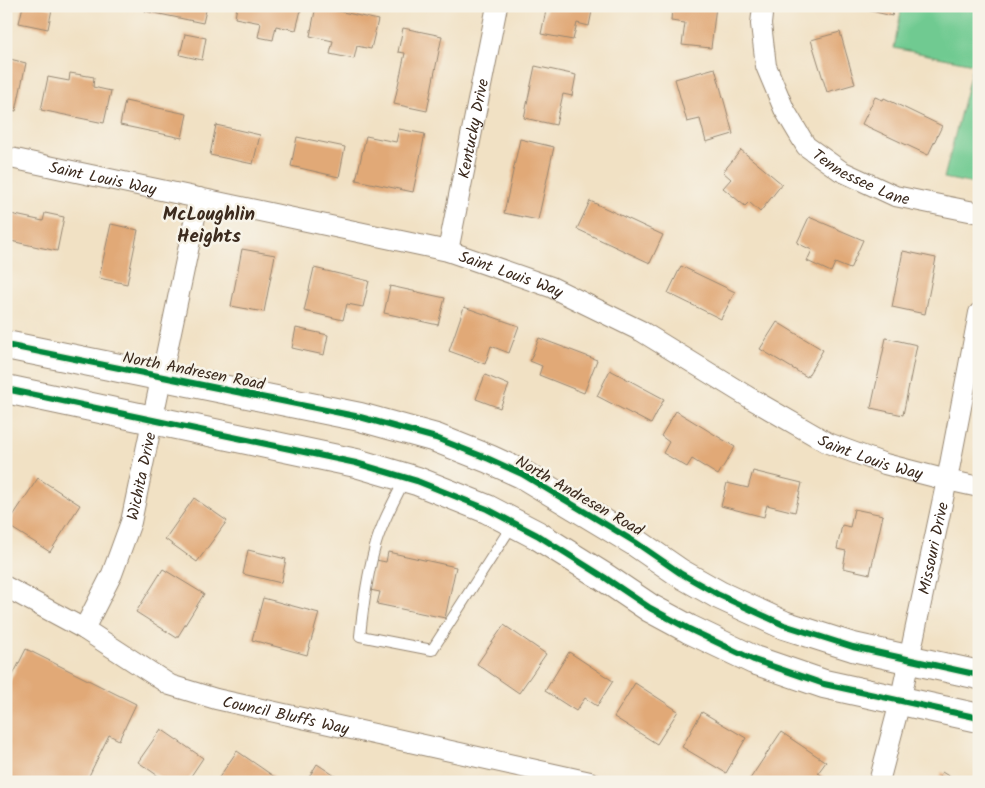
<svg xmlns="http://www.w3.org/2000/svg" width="985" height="788" font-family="Kalam,sans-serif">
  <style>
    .green { fill: #70ca91; stroke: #567a58 }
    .building { fill: #e1a977 }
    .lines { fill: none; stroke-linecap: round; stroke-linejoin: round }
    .lane-casing { stroke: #968671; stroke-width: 12 }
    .street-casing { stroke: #968671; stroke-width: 22 }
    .secondary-casing { stroke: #968671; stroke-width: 30 }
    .lane { stroke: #fff; stroke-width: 10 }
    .street { stroke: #fff; stroke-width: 20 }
    .secondary { stroke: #fff; stroke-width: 28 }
    .cycleway-casing { stroke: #f7f3e8; stroke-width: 9 }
    .cycleway { stroke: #00873e; stroke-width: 6 }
    .labels { text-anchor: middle; stroke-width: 5; stroke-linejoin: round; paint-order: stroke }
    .street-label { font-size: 16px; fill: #3b2a1e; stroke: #f7f3e8 }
    .quarter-label { font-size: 19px; font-weight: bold; fill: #3b2a1e; stroke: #f7f3e8 }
  </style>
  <rect width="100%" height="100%" fill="#f7f3e8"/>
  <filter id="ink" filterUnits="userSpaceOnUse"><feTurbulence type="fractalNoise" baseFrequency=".02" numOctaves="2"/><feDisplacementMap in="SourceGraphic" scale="10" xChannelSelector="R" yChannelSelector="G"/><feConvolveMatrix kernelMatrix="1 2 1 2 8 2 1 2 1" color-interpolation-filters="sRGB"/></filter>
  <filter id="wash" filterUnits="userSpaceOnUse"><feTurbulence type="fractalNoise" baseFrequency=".0096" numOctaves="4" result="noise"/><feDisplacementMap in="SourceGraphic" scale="20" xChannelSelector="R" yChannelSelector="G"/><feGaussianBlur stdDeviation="1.12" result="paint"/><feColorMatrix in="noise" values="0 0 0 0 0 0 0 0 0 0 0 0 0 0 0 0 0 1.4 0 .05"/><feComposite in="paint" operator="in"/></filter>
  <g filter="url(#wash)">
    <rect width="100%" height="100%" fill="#f1e1c4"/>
    <path class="green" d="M 902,6 L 979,6 L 979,185 L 944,178 L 973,64 L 894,48 Z"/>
    <g id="blocks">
      <path class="building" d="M 23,6 L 40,6 L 52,9 L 48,29 L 19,23 Z
        M 146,6 L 207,6 L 203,23 L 145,11 Z
        M 237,6 L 302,6 L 296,30 L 276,26 L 273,40 L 258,37 L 261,23 L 235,18 Z
        M 316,6 L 378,20 L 371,49 L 357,46 L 354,59 L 330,54 L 333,41 L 310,36 Z
        M 547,6 L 593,6 L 589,26 L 577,23 L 573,40 L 541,34 Z
        M 672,6 L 716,6 L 711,48 L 682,45 L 685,23 L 671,21 Z
        M 868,6 L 895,6 L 892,16 L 867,10 Z
        M 403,28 L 442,36 L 427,111 L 394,104 L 405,53 L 398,52 Z
        M 840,32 L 855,84 L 827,92 L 811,40 Z
        M 185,34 L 206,38 L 202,60 L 180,55 Z
        M 6,58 L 26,63 L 16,111 L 6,109 Z
        M 535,66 L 576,75 L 572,96 L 563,94 L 556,125 L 524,118 Z
        M 715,68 L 733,134 L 706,142 L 700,119 L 687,122 L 675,79 Z
        M 70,73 L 94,77 L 93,87 L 111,91 L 104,123 L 41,110 L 48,77 L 69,81 Z
        M 875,97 L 883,100 L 884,98 L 942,126 L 928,155 L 862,124 Z
        M 125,101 L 187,114 L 182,138 L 120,125 Z
        M 216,125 L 260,135 L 253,164 L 210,155 Z
        M 399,129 L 425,134 L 413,192 L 356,180 L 366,136 L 396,142 Z
        M 297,137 L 345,147 L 339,177 L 291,166 Z
        M 520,139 L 554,147 L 538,220 L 504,213 Z
        M 741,150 L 782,184 L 760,212 L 749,202 L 745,206 L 723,188 L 731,179 L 723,172 Z
        M 590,201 L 663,235 L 650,263 L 577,229 Z
        M 6,213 L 43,221 L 45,213 L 64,217 L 57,251 L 6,240 Z
        M 809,217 L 863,240 L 850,269 L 835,263 L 831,272 L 807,261 L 812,250 L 797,243 Z
        M 111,224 L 138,230 L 127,284 L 99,278 Z
        M 242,249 L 275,255 L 264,312 L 231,306 Z
        M 903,251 L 936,258 L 925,314 L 892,307 Z
        M 681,266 L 735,292 L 721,319 L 668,293 Z
        M 314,268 L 369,281 L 363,307 L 347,304 L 343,320 L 304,311 Z
        M 390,286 L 445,298 L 438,325 L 384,313 Z
        M 464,307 L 519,326 L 509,353 L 491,346 L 485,364 L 449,351 Z
        M 777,322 L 823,350 L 807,377 L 760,349 Z
        M 296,328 L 328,335 L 324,355 L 292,348 Z
        M 539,338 L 597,360 L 584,393 L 539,375 L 542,366 L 530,361 Z
        M 886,338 L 917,345 L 903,415 L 871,408 Z
        M 610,370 L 664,399 L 651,424 L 597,396 Z
        M 485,375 L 509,385 L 500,408 L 476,399 Z
        M 676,411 L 735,447 L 718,475 L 692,459 L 687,467 L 663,453 L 669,442 L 661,436 Z
        M 753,471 L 802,483 L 795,512 L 767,505 L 764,517 L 721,506 L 727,483 L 748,488 Z
        M 38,478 L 80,505 L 50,552 L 7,525 Z
        M 194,498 L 227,521 L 197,562 L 165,539 Z
        M 854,509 L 883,515 L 870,574 L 843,568 L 846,551 L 837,549 L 842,525 L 850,527 Z
        M 978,549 L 979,549 L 979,568 L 974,567 Z
        M 248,550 L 286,559 L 281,583 L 243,574 Z
        M 388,552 L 456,567 L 445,618 L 377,604 L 380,592 L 370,590 L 376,560 L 386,562 Z
        M 163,569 L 204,594 L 177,638 L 136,612 Z
        M 263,598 L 319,613 L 307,655 L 252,640 Z
        M 504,625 L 546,654 L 519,693 L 477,664 Z
        M 26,649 L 136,704 L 119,740 L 109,735 L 86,782 L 6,782 L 6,689 Z
        M 569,652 L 613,681 L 597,706 L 585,698 L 576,711 L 545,691 Z
        M 635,683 L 678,711 L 657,744 L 614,717 Z
        M 702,712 L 746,738 L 726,773 L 682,747 Z
        M 161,729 L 203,758 L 187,782 L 167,782 L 138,762 Z
        M 781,732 L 826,762 L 818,773 L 827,779 L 826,782 L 748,782 Z
        M 237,751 L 279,780 L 278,782 L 216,782 Z
        M 317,764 L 344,782 L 306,782 Z
        M 942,772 L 958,782 L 936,782 Z"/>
    </g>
  </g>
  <g filter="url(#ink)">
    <use href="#blocks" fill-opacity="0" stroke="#968671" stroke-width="1"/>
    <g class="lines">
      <g class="lane-casing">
        <path id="lane" d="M 405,479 C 394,501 381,524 375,547 C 367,576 363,606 360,636 L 432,650 L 513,524"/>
      </g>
      <g class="street-casing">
        <g id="street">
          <path id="s1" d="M 763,6 L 761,24 L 766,66 L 784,109 L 806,146 L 841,171 L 895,196 L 979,213"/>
          <path id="s2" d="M 6,157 L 448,251 L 551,287 L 641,331 L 750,398 L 828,443 L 885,464 L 947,480 L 979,487"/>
          <path id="s3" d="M 448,251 L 497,6"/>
          <path id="s4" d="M 6,587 L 84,629 L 170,685 L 216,699 L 590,782"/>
          <path id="s5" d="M 84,629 L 112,574 L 131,522 L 199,198"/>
          <path id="s6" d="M 879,782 L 900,702 L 947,480 L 979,313"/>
        </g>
      </g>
      <g class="secondary-casing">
        <path id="secondary" d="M 6,345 L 360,417 L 436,438 L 489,459 L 522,474 L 635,542 L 680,573 L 719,595 L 784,625 L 853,647 L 979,675
          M 6,389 L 356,463 L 417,481 L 487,509 L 537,535 L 604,577 L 650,608 L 689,629 L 754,660 L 824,684 L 979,718"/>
      </g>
      <use href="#lane" class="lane"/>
      <use href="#street" class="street"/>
      <use href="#secondary" class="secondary"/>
      <g class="cycleway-casing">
        <path id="cycleway" d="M 6,345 L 360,417 L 436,438 L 489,459 L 522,474 L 635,542 L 680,573 L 719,595 L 784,625 L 853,647 L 979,675
          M 6,389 L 356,463 L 417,481 L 487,509 L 537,535 L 604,577 L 650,608 L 689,629 L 754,660 L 824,684 L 979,718"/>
      </g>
      <use href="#cycleway" class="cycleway"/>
    </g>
  </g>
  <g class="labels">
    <g class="street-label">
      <text dy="6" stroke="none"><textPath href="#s3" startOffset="125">Kentucky Drive</textPath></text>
      <text dy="6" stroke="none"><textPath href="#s1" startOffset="214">Tennessee Lane</textPath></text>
      <text dy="6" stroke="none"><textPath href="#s2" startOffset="99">Saint Louis Way</textPath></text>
      <text dy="6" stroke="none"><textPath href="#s2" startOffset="519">Saint Louis Way</textPath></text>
      <text transform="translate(194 370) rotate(11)" y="6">North Andresen Road</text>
      <text dy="6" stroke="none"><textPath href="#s2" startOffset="924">Saint Louis Way</textPath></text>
      <text dy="6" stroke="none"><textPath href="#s5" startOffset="164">Wichita Drive</textPath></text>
      <text transform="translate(580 495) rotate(30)" y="6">North Andresen Road</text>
      <text dy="6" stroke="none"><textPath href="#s6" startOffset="240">Missouri Drive</textPath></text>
      <text dy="6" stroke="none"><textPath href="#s4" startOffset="311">Council Bluffs Way</textPath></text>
    </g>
    <g class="quarter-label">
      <text x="209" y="220">McLoughlin<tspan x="209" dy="22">Heights</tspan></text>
    </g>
  </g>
  <rect width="985" height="788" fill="none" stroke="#f7f3e8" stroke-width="25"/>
</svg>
